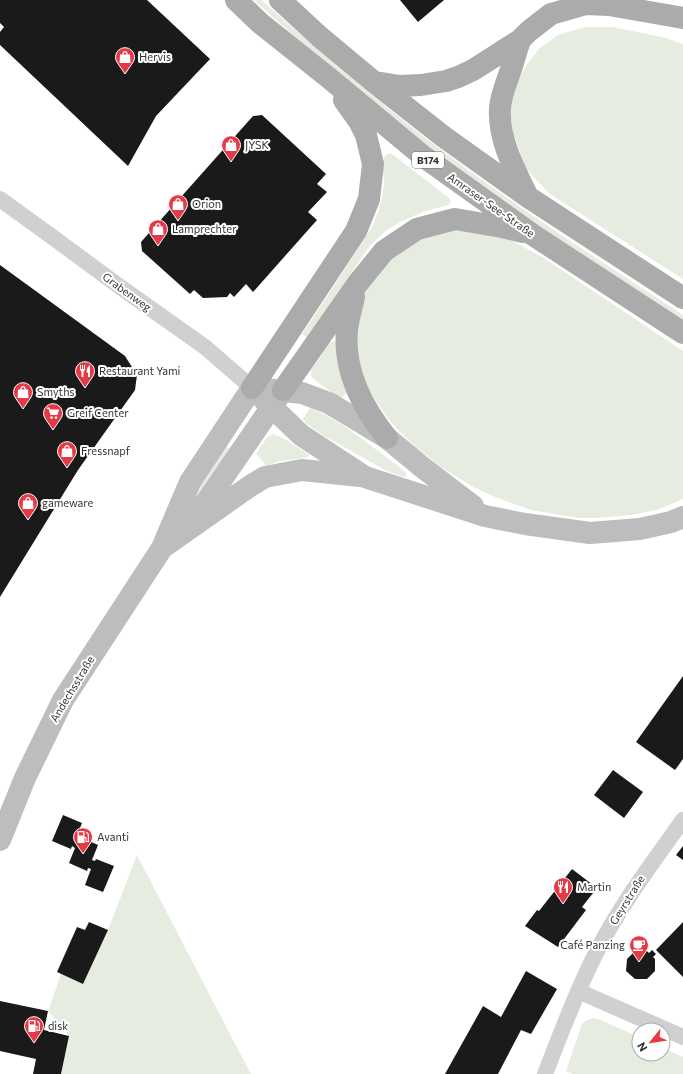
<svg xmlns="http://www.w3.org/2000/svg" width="683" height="1074" font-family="Commissioner,sans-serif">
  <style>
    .green { fill: #e6ecdf }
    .building { fill: #1a1a1a }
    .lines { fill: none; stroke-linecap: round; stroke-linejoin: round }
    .minor { stroke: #d0d0d0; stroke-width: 16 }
    .secondary { stroke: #bdbdbd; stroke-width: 22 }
    .primary { stroke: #ababab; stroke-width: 22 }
    .labels { text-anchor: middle; stroke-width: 4; stroke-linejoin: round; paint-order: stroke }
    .shield { fill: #fff; stroke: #707070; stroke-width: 1 }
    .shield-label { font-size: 10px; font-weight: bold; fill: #333 }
    .poi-label { font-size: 11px; fill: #333; stroke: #fff; text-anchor: start }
    .street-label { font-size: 11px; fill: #333; stroke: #fff }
  </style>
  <rect width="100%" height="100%" fill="#fff"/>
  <path class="green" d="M 254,0 L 261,0 C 326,57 391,113 460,164 C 532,217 608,266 683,315 L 683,320 C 612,274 540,228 471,179 C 395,124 323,63 254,0 Z
    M 585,27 L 613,27 L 666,38 L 683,44 L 683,279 L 550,194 L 526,169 L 513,133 L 510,110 L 517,83 L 527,64 L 540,48 L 558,35 Z
    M 387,154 L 392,154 L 449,198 L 451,201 L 449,205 L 425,211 L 402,221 L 384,232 L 368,248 L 308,338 L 302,334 L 336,283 L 373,225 C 378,212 383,198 384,184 C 385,174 379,161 387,154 Z
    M 452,229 C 463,230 479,229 489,232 C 508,237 525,248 542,257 L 683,351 L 683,499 L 657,510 L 631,515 L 598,518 L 579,518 L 531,510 L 495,497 L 473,487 L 441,467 L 415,446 L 399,431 L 386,416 L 368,388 L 360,370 L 355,341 L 363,296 L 368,286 L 388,259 L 422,237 Z
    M 333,341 L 336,342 L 349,391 L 341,398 C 335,394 312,380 311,375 C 310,369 316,363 320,358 C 323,352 327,344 333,341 Z
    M 310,408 C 332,416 351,431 370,445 C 382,454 395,463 406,473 L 407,476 L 403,477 L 387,471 L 353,452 L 324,436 L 307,424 L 303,419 Z
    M 272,434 C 285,437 297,448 309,454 L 309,456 L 305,458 L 280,461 L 266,466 L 262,460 L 256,454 C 261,447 265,438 272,434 Z
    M 226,447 L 232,450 L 190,514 L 185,510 Z
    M 137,855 L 233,1040 L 251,1074 L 61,1074 L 69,1036 L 48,1011 L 61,974 L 83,984 L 108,930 Z
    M 594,1018 L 598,1019 L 639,1037 L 639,1054 L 663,1054 L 663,1048 L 683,1057 L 683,1074 L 573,1074 L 566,1071 L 582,1024 L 587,1020 Z"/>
  <path class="building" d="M 0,0 L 147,0 L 210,59 L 156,116 L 128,166 L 0,45 L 0,32 L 4,27 L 0,23 Z
    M 400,0 L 444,0 L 418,22 Z
    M 262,115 L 326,174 L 317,184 L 327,192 L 308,212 L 317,220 L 253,292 L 246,284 L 234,297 L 230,293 L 227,297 L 203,298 L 194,290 L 190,294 L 142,251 L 141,242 L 253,116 Z
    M 0,265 L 125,356 L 137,375 L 135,390 L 78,470 L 0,597 Z
    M 683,676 L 683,759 L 675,770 L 636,742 Z
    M 613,770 L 643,792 L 624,818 L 594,795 Z
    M 63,815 L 82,823 L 76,838 L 79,839 L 80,837 L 98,845 L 92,860 L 95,861 L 96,859 L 114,866 L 103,892 L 85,885 L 91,869 L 88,868 L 87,871 L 69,863 L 75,848 L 72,846 L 71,849 L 52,841 Z
    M 683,846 L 683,860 L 676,855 Z
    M 572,869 L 597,888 L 582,907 L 586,910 L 558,947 L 525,926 L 537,910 L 539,911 Z
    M 89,922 L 108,930 L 83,984 L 57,972 L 77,927 L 85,930 Z
    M 683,922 L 683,977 L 656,950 Z
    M 652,950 L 656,954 L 653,957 L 655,959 L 655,971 L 647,979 L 635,979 L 626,971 L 627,959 L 635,951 L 647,951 L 649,953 Z
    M 526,971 L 557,989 L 531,1034 L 521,1030 L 498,1074 L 445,1074 L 483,1006 L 501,1017 Z
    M 0,1001 L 48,1011 L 44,1030 L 69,1036 L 61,1074 L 33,1074 L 36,1059 L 0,1051 Z"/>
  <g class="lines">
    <path class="minor" d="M 0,199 L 51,236 L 123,289 L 205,347 L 252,388
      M 578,991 L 683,1037
      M 545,1074 C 561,1033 576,992 596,953 C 620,906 652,863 683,820"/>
    <path class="secondary" d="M 252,388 L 301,435 L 365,477 L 485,516 L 525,524 L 590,533 L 640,529 L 671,522 L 683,517
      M 265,389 L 302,393 L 329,403 L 387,438 L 422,467 L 473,506
      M 192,517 L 207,501 L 279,396
      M 162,548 L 250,486 L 265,477 L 302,470 L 360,476
      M 0,840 L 25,778 L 63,700 L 162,548 L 190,482 L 252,388"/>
    <path class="primary" d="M 236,0 L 260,23 L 329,78 L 424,157 L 533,235 L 683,333
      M 280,0 L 320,37 L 374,82 L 444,137 L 528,197 L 683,298
      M 520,40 C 516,52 513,64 509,75 C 505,86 501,96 500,108 C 498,139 514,168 527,195
      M 375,82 L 400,86 L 421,85 L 446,81 L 458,77 L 473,70 L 520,40 L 529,31 L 551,14 L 586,4 L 609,5 L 683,18
      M 354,297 C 352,307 348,319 347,330 C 343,370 363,408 387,438
      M 252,388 L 356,231 L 369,199 L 373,164 L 366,135 L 359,121 L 344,100
      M 283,390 L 358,283 L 384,251 L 417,229 L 455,219 L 502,227 L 523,232"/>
  </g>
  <defs>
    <g id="shop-pin" transform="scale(1)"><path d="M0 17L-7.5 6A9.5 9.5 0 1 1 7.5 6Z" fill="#e63946" stroke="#fff"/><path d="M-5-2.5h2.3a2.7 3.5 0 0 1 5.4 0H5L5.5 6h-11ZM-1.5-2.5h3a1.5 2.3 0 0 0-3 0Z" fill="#fff"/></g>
    <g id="restaurant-pin" transform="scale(1)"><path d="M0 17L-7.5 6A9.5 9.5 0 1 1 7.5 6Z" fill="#e63946" stroke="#fff"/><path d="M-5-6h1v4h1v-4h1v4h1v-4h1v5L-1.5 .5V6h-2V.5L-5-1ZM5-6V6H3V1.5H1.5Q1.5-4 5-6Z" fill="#fff"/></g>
    <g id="supermarket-pin" transform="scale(1)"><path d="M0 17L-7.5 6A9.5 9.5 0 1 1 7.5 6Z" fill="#e63946" stroke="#fff"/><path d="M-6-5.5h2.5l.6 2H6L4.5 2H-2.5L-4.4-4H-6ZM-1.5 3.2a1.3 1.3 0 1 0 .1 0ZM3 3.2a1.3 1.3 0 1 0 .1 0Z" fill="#fff"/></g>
    <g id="fuel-pin" transform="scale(1)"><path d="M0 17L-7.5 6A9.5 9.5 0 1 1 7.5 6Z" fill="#e63946" stroke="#fff"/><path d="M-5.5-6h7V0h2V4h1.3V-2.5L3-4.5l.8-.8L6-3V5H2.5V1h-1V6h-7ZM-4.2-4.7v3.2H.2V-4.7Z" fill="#fff"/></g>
    <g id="cafe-pin" transform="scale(1)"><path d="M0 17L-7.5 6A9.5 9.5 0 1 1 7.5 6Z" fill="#e63946" stroke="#fff"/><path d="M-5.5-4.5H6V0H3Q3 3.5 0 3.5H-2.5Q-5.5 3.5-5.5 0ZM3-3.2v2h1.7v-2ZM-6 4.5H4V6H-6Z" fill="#fff"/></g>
  </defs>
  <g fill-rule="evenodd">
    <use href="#shop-pin" x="125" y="57"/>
    <use href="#shop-pin" x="231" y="145"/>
    <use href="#shop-pin" x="178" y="204"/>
    <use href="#shop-pin" x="158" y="229"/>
    <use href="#restaurant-pin" x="85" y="371"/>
    <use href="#shop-pin" x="23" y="392"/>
    <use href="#supermarket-pin" x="53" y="413"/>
    <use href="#shop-pin" x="67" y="451"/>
    <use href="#shop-pin" x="28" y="503"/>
    <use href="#fuel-pin" x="83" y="837"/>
    <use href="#restaurant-pin" x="563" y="887"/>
    <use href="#cafe-pin" x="639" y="945"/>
    <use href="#fuel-pin" x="34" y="1026"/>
  </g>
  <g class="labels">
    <rect class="shield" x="412" y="152" width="32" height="16" rx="3"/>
    <g class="shield-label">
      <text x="428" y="164">B174</text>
    </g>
    <g class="poi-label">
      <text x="139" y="61">Hervis</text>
      <text x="245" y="149">JYSK</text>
      <text x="192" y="208">Orion</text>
      <text x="172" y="233">Lamprechter</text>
      <text x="99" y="375">Restaurant Yami</text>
      <text x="37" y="396">Smyths</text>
      <text x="67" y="417">Greif Center</text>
      <text x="81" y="455">Fressnapf</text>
      <text x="42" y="507">gameware</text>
      <text x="97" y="841">Avanti</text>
      <text x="577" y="891">Martin</text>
      <text x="625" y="949" text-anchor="end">Café Panzing</text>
      <text x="48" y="1030">disk</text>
    </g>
    <g class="street-label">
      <text transform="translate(491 205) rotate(35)" y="4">Amraser-See-Straße</text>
      <text transform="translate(127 292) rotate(36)" y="4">Grabenweg</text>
      <text transform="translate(72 689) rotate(-59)" y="4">Andechsstraße</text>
      <text transform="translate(627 900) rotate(-58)" y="4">Geyrstraße</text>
    </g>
  </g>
  <g transform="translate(651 1042) rotate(240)"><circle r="19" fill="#ffffff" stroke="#adadad"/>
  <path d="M0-3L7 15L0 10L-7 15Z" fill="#e63946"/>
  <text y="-6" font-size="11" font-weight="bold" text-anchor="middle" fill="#333333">N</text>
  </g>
</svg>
